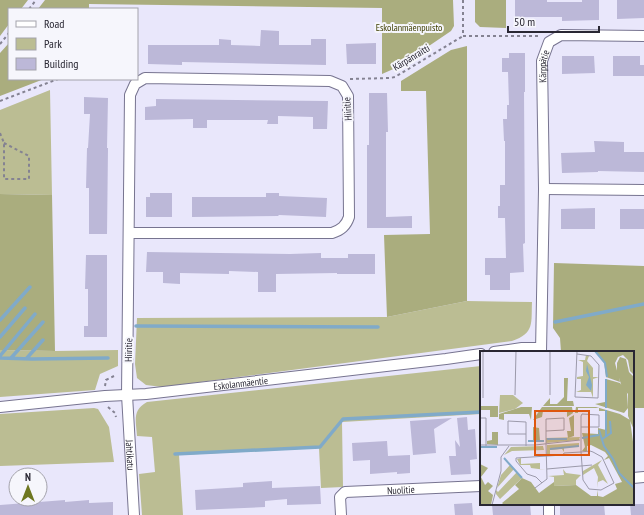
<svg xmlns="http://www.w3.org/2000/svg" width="644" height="515" font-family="'PT Sans Narrow',sans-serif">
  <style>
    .green { fill: #bbbd93 }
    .forest { fill: #aaad7e }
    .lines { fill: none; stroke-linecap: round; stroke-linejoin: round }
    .stream { stroke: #80aac9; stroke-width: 3.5 }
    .building { fill: #bcb8d8 }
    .street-casing { stroke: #777490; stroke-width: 12 }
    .path { stroke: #848292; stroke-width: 2; stroke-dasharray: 3 3; stroke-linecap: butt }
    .street { stroke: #fff; stroke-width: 10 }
    .labels { text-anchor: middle; stroke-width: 4; stroke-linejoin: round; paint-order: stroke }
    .park-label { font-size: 10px; fill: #3e3f02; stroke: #f6f6fc }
    .street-label { font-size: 10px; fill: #292733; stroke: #f6f6fc }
    .inset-river { fill: none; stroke: #80aac9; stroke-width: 2 }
    .inset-road { fill: none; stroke: #9c9aab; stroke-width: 1 }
    .view { fill: #de560e; fill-opacity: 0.15; stroke: #de560e; stroke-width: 2 }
    .inset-edge { fill: none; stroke: #292733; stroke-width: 2 }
  </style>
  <rect width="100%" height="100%" fill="#e9e7fb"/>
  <path class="green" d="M 50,90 L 52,195 L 0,194 L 0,110 Z
    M 467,301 L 532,302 C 531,323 535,333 512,341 L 162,387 L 146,385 L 137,378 L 135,364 L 137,318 L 387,317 Z
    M 0,350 L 55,351 L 118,350 L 118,366 L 100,374 L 95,390 L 0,397 Z
    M 481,366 L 481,414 L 342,422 L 343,487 L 321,488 L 319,448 L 179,455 L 183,515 L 142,515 L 139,474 L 155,472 L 152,437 L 137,436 C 136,421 132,410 147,402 Z
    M 94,408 L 98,409 L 109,427 L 114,462 L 0,466 L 0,414 Z"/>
  <path class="forest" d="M 0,0 L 28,0 L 21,9 L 9,9 L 9,24 L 0,36 Z
    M 45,0 L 453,0 L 454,26 L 451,31 L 398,67 L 382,74 L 382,8 L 89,4 L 89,9 L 38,9 Z
    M 475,0 L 506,0 L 506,28 L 480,27 L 475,22 Z
    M 9,43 L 9,79 L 44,79 L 0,96 L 0,53 Z
    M 467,46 L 467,301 L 387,317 L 384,235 L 430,234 L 426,91 L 401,91 L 401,81 L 451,50 Z
    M 0,194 L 52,195 L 55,351 L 0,350 Z
    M 554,263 L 644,266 L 644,408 L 633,408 L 633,352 L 561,352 L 560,338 L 553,328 Z"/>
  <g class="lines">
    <path class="stream" d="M 0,320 L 30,287
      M 555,322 L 644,304
      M 136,326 L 378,327
      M 0,337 L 25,308
      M 0,356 L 35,314
      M 0,358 L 32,359 L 108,358
      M 11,358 L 43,322
      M 26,359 L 43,340
      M 175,454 L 320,447 L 343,419 L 481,412"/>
  </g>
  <path class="building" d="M 515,0 L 547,0 L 547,2 L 582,2 L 582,0 L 599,0 L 599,20 L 562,21 L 562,17 L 515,17 Z
    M 617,0 L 644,0 L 644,18 L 617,19 Z
    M 261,30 L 279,31 L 279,45 L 311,45 L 311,39 L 326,39 L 326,65 L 182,62 L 182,65 L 148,64 L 148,45 L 219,45 L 219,39 L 231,40 L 231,45 L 260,46 Z
    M 376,43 L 376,64 L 347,64 L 346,44 Z
    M 509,53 L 525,53 L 525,92 L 524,92 L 525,243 L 523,244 L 524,272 L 510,273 L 510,290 L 490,290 L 490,275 L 485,275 L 485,258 L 506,258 L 505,218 L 498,218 L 498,206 L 500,206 L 500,185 L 505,185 L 505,141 L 504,141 L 503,119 L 507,119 L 507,105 L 509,105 L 508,72 L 502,72 L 502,58 L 509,58 Z
    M 562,56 L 594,56 L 595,73 L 562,74 Z
    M 613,56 L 640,56 L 640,65 L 644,65 L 644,76 L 613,76 Z
    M 369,93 L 387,93 L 388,132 L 386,132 L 386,217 L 412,216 L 412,228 L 367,228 L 367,145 L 369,145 Z
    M 84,97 L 108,98 L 107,148 L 108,148 L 107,234 L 89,234 L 89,188 L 86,188 L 87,148 L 88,148 L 90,114 L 84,114 Z
    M 156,99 L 328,101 L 327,129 L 313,129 L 313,117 L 278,116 L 278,124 L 267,124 L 268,120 L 207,120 L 207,128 L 193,128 L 193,119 L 145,120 L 145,107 L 156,106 Z
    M 594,141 L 624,142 L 624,152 L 644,152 L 644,172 L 598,171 L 598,172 L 562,173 L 561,153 L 595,152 Z
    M 150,193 L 172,193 L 172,217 L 146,217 L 146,197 L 150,197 Z
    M 266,193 L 279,193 L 279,196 L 327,198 L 326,217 L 279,215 L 278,216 L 192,217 L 192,197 L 266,197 Z
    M 595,208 L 595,229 L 561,229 L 561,209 Z
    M 620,209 L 644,209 L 644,229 L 620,229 Z
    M 147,252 L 290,254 L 321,253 L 321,258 L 348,258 L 348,254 L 375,254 L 375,274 L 337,274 L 337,273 L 276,274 L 276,292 L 258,292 L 258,272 L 229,271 L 229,274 L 180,273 L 180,284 L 163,283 L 163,272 L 146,272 Z
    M 86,255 L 107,255 L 107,337 L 84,337 L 84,326 L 88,326 L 88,289 L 85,289 Z
    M 467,417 L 468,430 L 475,429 L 477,459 L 470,460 L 471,474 L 451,475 L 449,456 L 456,456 L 455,440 L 460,447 L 457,418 Z
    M 452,418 L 434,429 L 436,453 L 413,455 L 410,421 Z
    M 387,441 L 388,456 L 410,455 L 410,473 L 397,474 L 397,472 L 370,474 L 370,460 L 353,461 L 352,443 Z
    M 272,481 L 272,488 L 320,486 L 321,504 L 287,505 L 287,499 L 265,501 L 265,507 L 196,510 L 195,490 L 243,487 L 243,483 Z
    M 65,500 L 65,502 L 89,500 L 89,503 L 113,502 L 113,515 L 0,515 L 0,505 Z
    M 472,503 L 473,515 L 455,515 L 454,504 Z
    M 505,504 L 530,504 L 531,515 L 493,515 L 492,505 Z
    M 560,504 L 604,504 L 605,515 L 560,515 Z
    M 630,504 L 644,504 L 644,515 L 631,515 Z"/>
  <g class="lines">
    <g class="street-casing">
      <g id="street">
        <path d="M 544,189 L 644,190"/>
        <path id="s1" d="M 130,233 L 332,233 C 341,230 346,226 349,217 L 348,96 L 342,86 L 330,81 L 145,78 L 135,84 L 130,95 L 127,395 L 134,515"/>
        <path d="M 494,352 L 522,348 L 541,348"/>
        <path id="s2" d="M 541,352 L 544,189 L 542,61 L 549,42 L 561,35 L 644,36"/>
        <path id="s3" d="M 0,407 L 105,396 L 146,394 L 446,359 L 481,354"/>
        <path d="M 633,478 L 644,477"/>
        <path d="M 549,504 L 549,515"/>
        <path id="s4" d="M 341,515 L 340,497 L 345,492 L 481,486"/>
      </g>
    </g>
    <path class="path" d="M 463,0 L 463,36 L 540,36
      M 29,9 L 36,0
      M 0,44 L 9,33
      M 350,79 L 390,78 L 395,77 L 463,36
      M 0,101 L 58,79
      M 0,133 L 4,143 L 4,179 L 29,179 L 29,156 L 4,143
      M 105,386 L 106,380 L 116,375
      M 108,407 L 115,413 L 116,417"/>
    <use href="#street" class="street"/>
  </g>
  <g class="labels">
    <g class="park-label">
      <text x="409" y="31">Eskolanmäenpuisto</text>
    </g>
    <g class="street-label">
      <text transform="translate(411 57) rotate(-31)" y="4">Kärpänraitti</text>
      <text dy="4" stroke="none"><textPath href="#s2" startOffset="286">Kärppätie</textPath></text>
      <text transform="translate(347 109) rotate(-94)" y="4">Hiiritie</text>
      <text transform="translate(128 350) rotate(-89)" y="4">Hiiritie</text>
      <text dy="4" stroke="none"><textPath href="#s3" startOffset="242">Eskolanmäentie</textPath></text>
      <text dy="4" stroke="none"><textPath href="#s1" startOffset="941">Jahtikatu</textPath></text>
      <text dy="4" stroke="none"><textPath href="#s4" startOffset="81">Nuolitie</textPath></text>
    </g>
  </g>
  <g transform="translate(480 351)">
    <rect width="154" height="154" fill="#e9e7fb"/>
    <path d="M 106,4 L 109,5 L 107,10 L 113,17 L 113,26 L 119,26 L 113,28 L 113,47 L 111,41 L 96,41 L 101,39 L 101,28 L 97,28 L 97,26 L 103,25 L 103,11 L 98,9 L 105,9 ZM 20,44 L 33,44 L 43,52 L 35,58 L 19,62 ZM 100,86 L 99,89 L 66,92 L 66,87 ZM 99,92 L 99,95 L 84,96 L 84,101 L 82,98 L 70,99 L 70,104 L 67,104 L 67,94 ZM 63,95 L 64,99 L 32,100 L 24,104 L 31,96 ZM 41,107 L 41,113 L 60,112 L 60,118 L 66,119 L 51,117 L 50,114 L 40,114 L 37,108 ZM 122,109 L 118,114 L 128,133 L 123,129 L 118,131 L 117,137 L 118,126 L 114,117 L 103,124 L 103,120 ZM 30,114 L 34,118 L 17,137 L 21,124 ZM 83,118 L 86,122 L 101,124 L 96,129 L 96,134 L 74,135 L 74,126 L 68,125 L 84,124 ZM 37,121 L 42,127 L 20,148 L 16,143 L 16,139 L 18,141 Z" fill="#bbbd93"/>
    <path d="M 114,0 L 154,0 L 154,24 L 150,20 L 148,9 L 143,4 L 138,6 L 135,12 L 140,31 L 126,26 L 124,10 ZM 140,6 L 146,8 L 149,21 L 154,26 L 154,79 L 148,65 L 148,43 L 142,36 L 137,21 L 137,12 ZM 84,27 L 88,27 L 87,50 L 93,50 L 94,55 L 63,55 L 70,47 L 70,53 L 77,53 L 84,46 ZM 126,28 L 140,32 L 147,42 L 148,57 L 144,62 L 115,53 L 125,51 ZM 0,55 L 18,55 L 18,66 L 10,66 L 10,59 L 0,59 ZM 41,56 L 52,56 L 51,69 L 49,63 L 24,63 L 24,69 L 19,68 L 19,63 ZM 62,56 L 92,56 L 93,62 L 87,66 L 87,61 L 63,60 L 62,66 L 53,69 ZM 96,56 L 116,56 L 140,63 L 150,69 L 154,98 L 154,154 L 24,154 L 22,152 L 39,138 L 35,134 L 42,127 L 51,131 L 59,142 L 74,131 L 74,135 L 96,134 L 111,145 L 117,145 L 117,139 L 118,145 L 123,146 L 137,138 L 135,133 L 142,131 L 129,107 L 124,109 L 128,105 L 125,101 L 111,94 L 107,95 L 107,100 L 102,100 L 105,96 L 102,82 L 118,83 L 118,77 L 126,79 L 126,60 L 119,60 L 119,57 L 98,57 L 98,62 L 95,62 ZM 94,64 L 94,85 L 88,87 L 87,80 L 91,80 L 89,67 ZM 53,76 L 59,77 L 60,90 L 53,90 ZM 12,81 L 18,81 L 18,94 L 7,93 L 7,90 L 12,89 ZM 0,113 L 8,117 L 1,126 L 5,134 L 8,131 L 13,135 L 8,140 L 13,144 L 11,154 L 0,154 Z" fill="#aaad7e"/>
    <path d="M 107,13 L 112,34 L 111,40 L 106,34 L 109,26 L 106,20 Z" fill="#80aac9"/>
    <path class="inset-river" d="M 115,0 L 125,12 L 127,26M 126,57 L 126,28M 119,79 L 124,95 L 133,108 L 139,122 L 154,137M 126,85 L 126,59M 102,87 L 119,84M 67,88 L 87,88M 121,89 L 131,82 L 130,70M 48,90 L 64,90M 0,96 L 17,96M 70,98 L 99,95M 24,107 L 42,127"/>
    <path class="inset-road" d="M 3,0 L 3,47M 70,0 L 70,44M 97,3 L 111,5 L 119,14 L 118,47 L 95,46 L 97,0M 35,44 L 36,0M 0,67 L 6,67 L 6,95M 46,83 L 28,83 L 28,70 L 46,71 L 46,95M 0,94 L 55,94 L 100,89M 67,118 L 112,114M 62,132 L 56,126 L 47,123 L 36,110 L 36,107 L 83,104 L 84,102 L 101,101 L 110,100 L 113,101 L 122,106 L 134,132 L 121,139 L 109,138 L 103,129 L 102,114 L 101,101 L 101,65 L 102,63 L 119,64 L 119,76 L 101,76M 55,137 L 67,128 L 66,93 L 66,68 L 84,67 L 84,79 L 66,80M 12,154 L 21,120 L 21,106 L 29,95"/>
    <path class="view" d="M 55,60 L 109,60 L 109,104 L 55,104 Z"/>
    <rect width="154" height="154" class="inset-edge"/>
  </g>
  <rect x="8" y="8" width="130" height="72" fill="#f6f6fc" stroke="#a4a3ac"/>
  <rect x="16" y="21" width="20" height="6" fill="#ffffff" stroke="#a4a3ac"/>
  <text x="44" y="28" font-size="12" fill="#292733">Road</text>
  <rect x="16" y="38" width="20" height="12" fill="#bbbd93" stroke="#a4a3ac"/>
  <text x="44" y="48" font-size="12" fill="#292733">Park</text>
  <rect x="16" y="58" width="20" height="12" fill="#bcb8d8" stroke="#a4a3ac"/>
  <text x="44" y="68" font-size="12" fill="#292733">Building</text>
  <g transform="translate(28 487)"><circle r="19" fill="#f6f6fc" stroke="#a4a3ac"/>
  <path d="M0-3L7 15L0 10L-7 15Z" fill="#6e7721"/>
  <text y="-6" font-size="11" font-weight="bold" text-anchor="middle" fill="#292733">N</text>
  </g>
  <path d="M508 26v6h91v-6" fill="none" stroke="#292733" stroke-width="2"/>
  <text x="514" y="26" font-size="12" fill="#292733" stroke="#f6f6fc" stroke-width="3" paint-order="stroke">50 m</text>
</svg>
